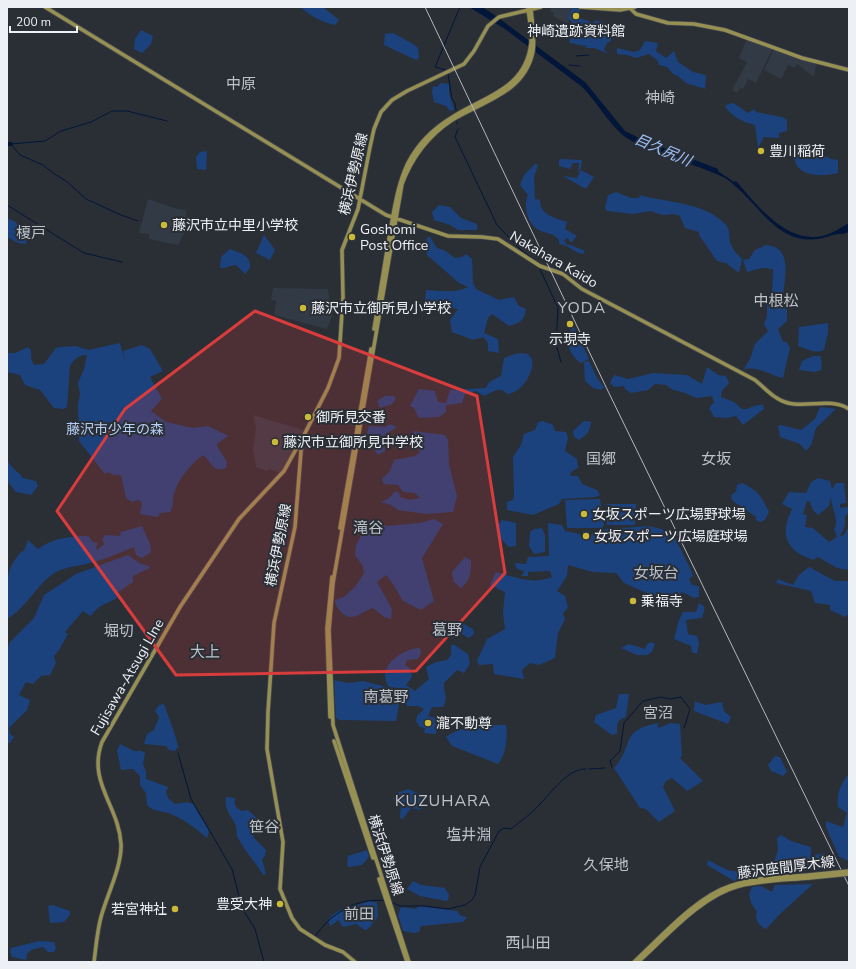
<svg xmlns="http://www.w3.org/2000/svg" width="856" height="969" font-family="'Nunito Sans','Noto Sans JP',sans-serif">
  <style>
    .built { fill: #323a46 }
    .green { fill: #1c427d; fill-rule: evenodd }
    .water { fill: #021639 }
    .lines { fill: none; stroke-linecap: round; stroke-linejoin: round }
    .stream { stroke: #021639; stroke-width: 1 }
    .river { stroke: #021639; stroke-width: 4 }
    .major-casing { stroke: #474b51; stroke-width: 5 }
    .major { stroke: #979053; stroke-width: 3.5 }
    .rail { stroke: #b4b7bd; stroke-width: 1 }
    .major-bridge-casing { stroke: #474b51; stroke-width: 5; stroke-linecap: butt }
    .major-bridge { stroke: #979053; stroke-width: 3.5 }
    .marked { fill: #d83c3c; fill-opacity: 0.2; stroke: #d83c3c; stroke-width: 3; stroke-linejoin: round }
    .poi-dot { fill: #cbba39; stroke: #2a2e35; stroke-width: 1.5 }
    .labels { text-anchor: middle; stroke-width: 4; stroke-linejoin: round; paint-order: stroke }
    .poi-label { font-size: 14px; fill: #edf0f5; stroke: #2a2e35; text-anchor: start }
    .street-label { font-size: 14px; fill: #edf0f5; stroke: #2a2e35 }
    .park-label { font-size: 14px; fill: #b5cef5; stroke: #2a2e35 }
    .neighbourhood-label { font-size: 15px; fill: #bcc2cb; stroke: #2a2e35 }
    .water-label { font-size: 15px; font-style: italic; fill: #9cc0fa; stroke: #2a2e35 }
    .quarter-label { font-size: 16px; letter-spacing: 1px; fill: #bcc2cb; stroke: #2a2e35 }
  </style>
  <rect width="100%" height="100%" fill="#2a2e35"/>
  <path class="built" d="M 551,7 L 572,8 L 568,18 L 570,19 L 567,24 L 553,16 L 554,13 L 550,12 Z
    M 747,38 L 773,48 L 756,83 L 748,79 L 743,89 L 740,88 L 737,93 L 732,90 L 747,62 L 739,58 Z
    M 774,49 L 816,64 L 814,77 L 797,64 L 795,68 L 788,65 L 781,79 L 764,70 Z
    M 148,199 L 177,209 L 186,210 L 186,230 L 178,245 L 149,239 L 149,234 L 139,233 Z
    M 273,288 L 328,289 L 332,316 L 327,329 L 274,315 L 276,301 L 271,300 Z
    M 253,415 L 303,430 L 281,473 L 269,469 L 267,471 L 256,467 L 253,449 L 256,428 Z"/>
  <path class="green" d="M 301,7 L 323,7 L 339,20 L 335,25 C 326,24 306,14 301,7 Z
    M 572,8 L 580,9 L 579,18 L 594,23 L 595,20 L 615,26 L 614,32 L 620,34 L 619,38 L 612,36 L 611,41 L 607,43 L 604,50 L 609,54 L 594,48 L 585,48 L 587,45 L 584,46 L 570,43 L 569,40 L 572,38 L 570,35 L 576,26 L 568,18 Z
    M 141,30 L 153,36 L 151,44 L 142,53 L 134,49 L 135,39 Z
    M 393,33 L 415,45 L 418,48 L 419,58 L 416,60 L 384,45 L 385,34 Z
    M 645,41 L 658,43 L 656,51 L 666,58 L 674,51 L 678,62 L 693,72 L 706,75 L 705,89 L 686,83 L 678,76 L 673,74 L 667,67 L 659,65 L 657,60 L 649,54 L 636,58 L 627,55 L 617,54 L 617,48 L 634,52 L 640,50 Z
    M 441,83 L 449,84 L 449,93 L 454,110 L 450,111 L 446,106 L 434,102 L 432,93 L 433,86 L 437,87 Z
    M 731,103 L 735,104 L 748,113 L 754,109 L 756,112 L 782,117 L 787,120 L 787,131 L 779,133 L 779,138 L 764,137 L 758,148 L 755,125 C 744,123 733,117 726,108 L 726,105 Z
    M 793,145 L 803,146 L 806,149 L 805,153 L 811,155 L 811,159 L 819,153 L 831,159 L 838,160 L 838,173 C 827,176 807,177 799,168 C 795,165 796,160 793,157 C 789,151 779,152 773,150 L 772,148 Z
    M 207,151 L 206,170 L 197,169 L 196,157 L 200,152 Z
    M 561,159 L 582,160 L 581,168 L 578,173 L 579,163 L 573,163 L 570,169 L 559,166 L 559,160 Z
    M 535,164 L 538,165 L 534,177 L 535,199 L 540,200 C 540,215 555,218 567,222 L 565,229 L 577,236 L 572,242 L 570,242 L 568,238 L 564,240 L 567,245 L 571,245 L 585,251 L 583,254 C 574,253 568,244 559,244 L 559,240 C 553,232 544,234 537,229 C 527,222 523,205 528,195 L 520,185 L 524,175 Z
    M 581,170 L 594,177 L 586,189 L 563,176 L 577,178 Z
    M 616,192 L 631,198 L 639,198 L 640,195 C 667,203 706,202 726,225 C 731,231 728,238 731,245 C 733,250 738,255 742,259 L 739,273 L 726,263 L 717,261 L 699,235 L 699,232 L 685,228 L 680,216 L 674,214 L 662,215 L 651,211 L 633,214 L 607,211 L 605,208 L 608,195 Z
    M 439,205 L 450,207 L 461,218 L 477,224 L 477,230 L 458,230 L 450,225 L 434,220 L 432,212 Z
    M 7,219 C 16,219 29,234 26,244 L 18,243 L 7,237 Z
    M 264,235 L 275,250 L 270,260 L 256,253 Z
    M 427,237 L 430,237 L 437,248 L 444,250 L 455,258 L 462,257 L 466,254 L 472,259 L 473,283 L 476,289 L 499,300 L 514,297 L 519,306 L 526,309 C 525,321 519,323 509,326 L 492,314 L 488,318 L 484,333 L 498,339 L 499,353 L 488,351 L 488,343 L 483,337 L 473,340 L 452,332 L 450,320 L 458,309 L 437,306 L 425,300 L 426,290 C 439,291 457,293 468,287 L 459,283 L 427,255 L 425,247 Z
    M 766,245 C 794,247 784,279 783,298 L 787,303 L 787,321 L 778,329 L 783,342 L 787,342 L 790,348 L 783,378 C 769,375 760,366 744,369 L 750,359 L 755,344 L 768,331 L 764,324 L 767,316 L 767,299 L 772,292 L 773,269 L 762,268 L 747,272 L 743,260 L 749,259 L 755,250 Z
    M 230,249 C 240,253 251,255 250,268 L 245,274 L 236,265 C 230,265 226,269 220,268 L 221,257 Z
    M 828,323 L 828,333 L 824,350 C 815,354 807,349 798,346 L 799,327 Z
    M 574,327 L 589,359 L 581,363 C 570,356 567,344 568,333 Z
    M 120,343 L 125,362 L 123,351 L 142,345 L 150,349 L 163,371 L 150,377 L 162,399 L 148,414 L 151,411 L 166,422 L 193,428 L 208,426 L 228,436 L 217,444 L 217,446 L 227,462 L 226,468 C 212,473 212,462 203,455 C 191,464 178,479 174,494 C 172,500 174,507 170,512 L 160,513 L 158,517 L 140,514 L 142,503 L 139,500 L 132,502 L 126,498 L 121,475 L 114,475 L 108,472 L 105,474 L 79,441 L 78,404 L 80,394 L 78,383 L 84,369 L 87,355 C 79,355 74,359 70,366 L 67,407 L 63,409 L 54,408 L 40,390 L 25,385 L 20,375 L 7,372 L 7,353 L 15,353 L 28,347 L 31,350 L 31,358 L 34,365 L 44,364 L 56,348 L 60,347 L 76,346 L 88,350 Z
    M 518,353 L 528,354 L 532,359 C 535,372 521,394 507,394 C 499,385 493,393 484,396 L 476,391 L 465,394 L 462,403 L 446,405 L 446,412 L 439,417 L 419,418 L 414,408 L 410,406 L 419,389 L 435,391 L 438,402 L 446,403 L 450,390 L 486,388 L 489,382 L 501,376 L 504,358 Z
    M 813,356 L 820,356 L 822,362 L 821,370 L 814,372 L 799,370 L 802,361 Z
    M 589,361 L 597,378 L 604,387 L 601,390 L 593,388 L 585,381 L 584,362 Z
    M 707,367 L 718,375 L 726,376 L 729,383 L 722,391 L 721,397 L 734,402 L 742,409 C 750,410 755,403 763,405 L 764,409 L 743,425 L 736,416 L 727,418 L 714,417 L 709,408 L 714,402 L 712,396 L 697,398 L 682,392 L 673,390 L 666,385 L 655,384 L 648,390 L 631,393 L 625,389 L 624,386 L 614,387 L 610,383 L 612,378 L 615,375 L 628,379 L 653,373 L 687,375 L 702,384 Z
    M 385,396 L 394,396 L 396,399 L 392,404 L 380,408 L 377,401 Z
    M 820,407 L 836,409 L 816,428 L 811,445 L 806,451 L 800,444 L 780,437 L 778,426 L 781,425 L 801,430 L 815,419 Z
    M 543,421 L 553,425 L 555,431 L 566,432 L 568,438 L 565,451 L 577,459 L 578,468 L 571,472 L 570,476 L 578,476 L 582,484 L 597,490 L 600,495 L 596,497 L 562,499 L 559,504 L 533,515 L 507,510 L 507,502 L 513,500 L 514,495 L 513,457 L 521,445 L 524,434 L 535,430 L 538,422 Z
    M 584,421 L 591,422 C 590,432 586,435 579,440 L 574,437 L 573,431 Z
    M 390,424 L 397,427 L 383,436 L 385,451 L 378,455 L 373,448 L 368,449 L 367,445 L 371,437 L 367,433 L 369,426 L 385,427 Z
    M 413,431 L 445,435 L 448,440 L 449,465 L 457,496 L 453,512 L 426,514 L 398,510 L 391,505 L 381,502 L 388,499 L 396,491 L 399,493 L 400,497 L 409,500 L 420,498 L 415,493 L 403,492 L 398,485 L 384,484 L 382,479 L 390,471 L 394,460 L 415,456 L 420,452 L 414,439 Z
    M 7,459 C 10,468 18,471 23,478 L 36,481 L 38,486 L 31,495 L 16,492 L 7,481 Z
    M 818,478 L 830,481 L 832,489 L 836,483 L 844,483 L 846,503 L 840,504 L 840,508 L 848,507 L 848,513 L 845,517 L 845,526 L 840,536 L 844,535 L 849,526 L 849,570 L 837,568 L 818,557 L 813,560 C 786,551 779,535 792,509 L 782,504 L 789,492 L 806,493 L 811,482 ZM 831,497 C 831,508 840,520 834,529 L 837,537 L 829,542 L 813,528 L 805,527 L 807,515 L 803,514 L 807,501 L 810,502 L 813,510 L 818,515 L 829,506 Z
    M 742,483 C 758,490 762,497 769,512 L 765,520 L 760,522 L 756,520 L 756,517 L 733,501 L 731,497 L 732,494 L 736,492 L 737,485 Z
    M 600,499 L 604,525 L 602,528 L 567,528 L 565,500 Z
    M 607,504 L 636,504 L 635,525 L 607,525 Z
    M 434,519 L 443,524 L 422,558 L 434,601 L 421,610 L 403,601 L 393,584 L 386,575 L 377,582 L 392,609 L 391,619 L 384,617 L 373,608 C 362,611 352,624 341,612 C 338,608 335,605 335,600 L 344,597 L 355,587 L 364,573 L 363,566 L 355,555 L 356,545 L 363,532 L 360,523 L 368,520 L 387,526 L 420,523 Z
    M 502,520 L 516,523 L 516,546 L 509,547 L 500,538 L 498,525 Z
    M 548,523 L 562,525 L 565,531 L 580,534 L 582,539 L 583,531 L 589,531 L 589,542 L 592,533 L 606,529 L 649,526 L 672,532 L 691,570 L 693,576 L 689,579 L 692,585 L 699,586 L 699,597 L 694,598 L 682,592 L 669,603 L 624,583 L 616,573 L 593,572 L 568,565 L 567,576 L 557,591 L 565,596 L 568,607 L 563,614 L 565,619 L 558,633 L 555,658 L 539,665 L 530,663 L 522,670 L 524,679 L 494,674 L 493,664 L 479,665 L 477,661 L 487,639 L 505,629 L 503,613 L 505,592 L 490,585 L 496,572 C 514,577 533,585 552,577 L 550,571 L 528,572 L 528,576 L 522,576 L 524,571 L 517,569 L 515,565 L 516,563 L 526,564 L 528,557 L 549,556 Z
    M 142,526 L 150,544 L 151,552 L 142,558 L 136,555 L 134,547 C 121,552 108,558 94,562 C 81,566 65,566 53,574 C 35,587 26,608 7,619 C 7,593 2,572 21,552 L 24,551 L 28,540 L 38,549 C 53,538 70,536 88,536 L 93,542 L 98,543 L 96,548 L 97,550 L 104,544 L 102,539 L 105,535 L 120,536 L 121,532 Z
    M 542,528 L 545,535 L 545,552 L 534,554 L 529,546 L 530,532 L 534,529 Z
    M 128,555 L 141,564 L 149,566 L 150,568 L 133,576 L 133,582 L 117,593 L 117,598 L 99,607 L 90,616 L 83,611 L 65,632 L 68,634 L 59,650 L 54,656 L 56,663 L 50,675 L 41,676 L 33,684 L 26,682 L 19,695 L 30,700 L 27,710 L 9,728 L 10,734 L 14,737 L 10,743 L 7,743 L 7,653 L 9,643 L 34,618 L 44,595 L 76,574 Z
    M 465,557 L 471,560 C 471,572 471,580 461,588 L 454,582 L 452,572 Z
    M 809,567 L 835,581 L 849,581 L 849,614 L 845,617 L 830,610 L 830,605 L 815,603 L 811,591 L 776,583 L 778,579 L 793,585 L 799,575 Z
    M 699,603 L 705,607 L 702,618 L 686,620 L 688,634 L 697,636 L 699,643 L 697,654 L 692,652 L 691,646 L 674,639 L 679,620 L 683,612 L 696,612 Z
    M 464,624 L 473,629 L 474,634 L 469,638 L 455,630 L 454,626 Z
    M 651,642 L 655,644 L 652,652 L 647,655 L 637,655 L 621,648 L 629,644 L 645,649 L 647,644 Z
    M 453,644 L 468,654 L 470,664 L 464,673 L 457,670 L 444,683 C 443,693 449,697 443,707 L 432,707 L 428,716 L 439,719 L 435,723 L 438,724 L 436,734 L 424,733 L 425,728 L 420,727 L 416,721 L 417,716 L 424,709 L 418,706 L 407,706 L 401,693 L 396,721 L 339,720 L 336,718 L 334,680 L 348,683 L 363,681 L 394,689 L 398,688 L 389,687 C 375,668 402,648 420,648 L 421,653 L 418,659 L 407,660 L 405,665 L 410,668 L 412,677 L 406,685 L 415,691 L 429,679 L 426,667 L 436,662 L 447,660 L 451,655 L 451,646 Z
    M 619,694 L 629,694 L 626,717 C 616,720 617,725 617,734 L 612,735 L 594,722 L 596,715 L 616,708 Z
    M 695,701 L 705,705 L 722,702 L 724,711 L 731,717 L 728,724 L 694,711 Z
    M 164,704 C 169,719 175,732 178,747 L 175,751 L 169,750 L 166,746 L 144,744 L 147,734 L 154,730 L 159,717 L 155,711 L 159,705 Z
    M 658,723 L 658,728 L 671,723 L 680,724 L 682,756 L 680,758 L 703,781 L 687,791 L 672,778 L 666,781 L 663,787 L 675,811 L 659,822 L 646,809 L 640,808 L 614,768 C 635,745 618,731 658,723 Z
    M 487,725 L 506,725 C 508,736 506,755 498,764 L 452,746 L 446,737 C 459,727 472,729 487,725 Z
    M 120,744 L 134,751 L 142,751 L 145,753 L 143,764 L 146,772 L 146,779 L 168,787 L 166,792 L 168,798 L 175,804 L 187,802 L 193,804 L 209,831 L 207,838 C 197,829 186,821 173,815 C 164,810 154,813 147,805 L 146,793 L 140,785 L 140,776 L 133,769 L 121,770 L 117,751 Z
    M 775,756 L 780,757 L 787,772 L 783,776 L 771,771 L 768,765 Z
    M 849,774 L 849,861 L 839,857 L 826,827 L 826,821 L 843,827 L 847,813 L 838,807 C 836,794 841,783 849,774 Z
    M 408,789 L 425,796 L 420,810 L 411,808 L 402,820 L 400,817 L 401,804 L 395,802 L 393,798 L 397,793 Z
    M 226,797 L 235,798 C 234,805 235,808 242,811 L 248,810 L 260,821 L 253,837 L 266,850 L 265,856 L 262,859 L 266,874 L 263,875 C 256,862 245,852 238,838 C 236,835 237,830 236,826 C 231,815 224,810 226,797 Z
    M 781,835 L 791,841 L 811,847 L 811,856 L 823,853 L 835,862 L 834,867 L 772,874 L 771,872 L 778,850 L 777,838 Z
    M 367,850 L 369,857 L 362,865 L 349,867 L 347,865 L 348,856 Z
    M 708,860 L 727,870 L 740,872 L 745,876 L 734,881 L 707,865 Z
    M 413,881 L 421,885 L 445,888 L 449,895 L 448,900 L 446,901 L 420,896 L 407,889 Z
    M 813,884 L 780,914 L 766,929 C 759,926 754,919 757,912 L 751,903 L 749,894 L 752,887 L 761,886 L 772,892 L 775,885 Z
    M 369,901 L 377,903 L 378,917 L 368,929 L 365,930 L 356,924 L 343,927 L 338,920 L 331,926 L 328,922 C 334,907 356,907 369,901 Z
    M 53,905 L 70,911 L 70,915 L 64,922 L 50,923 L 48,906 Z
    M 419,906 L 457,911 L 461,916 L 467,917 L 463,922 L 421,926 L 419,932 L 414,933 L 403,931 L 398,915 L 401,907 L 416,909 Z
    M 39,941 L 54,942 L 56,948 L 54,952 L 48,952 L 43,947 L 31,950 L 27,954 L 26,960 L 12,957 L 10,951 L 11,948 Z"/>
  <path class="water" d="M 469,7 L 482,7 L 493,14 L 585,82 L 625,131 L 639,138 L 718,169 L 718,171 L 734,182 L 736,181 C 756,204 786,244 822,236 C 832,234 840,228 849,223 L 848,232 C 843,235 839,233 833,235 C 778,255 762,203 725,178 C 720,175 711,172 704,169 C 680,160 652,153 630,140 C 610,128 598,102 581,86 L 505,29 Z"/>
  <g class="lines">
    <path class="stream" d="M 576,56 L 589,55
      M 569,65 L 580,66
      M 446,70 L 435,67 L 460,7
      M 448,74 L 452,99 L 455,103 L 456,110
      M 457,121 L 457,124
      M 458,129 L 455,137 L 497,225 L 521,250 L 537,262
      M 7,205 L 84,253 L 122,262
      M 138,221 L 121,215 L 86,199 L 66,181 L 53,173 L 43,165 L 20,155 L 11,144 L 45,141 L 61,131 L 91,122 L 112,111 L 127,111 L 167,121
      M 540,269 L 558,308 L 556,344 L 561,362
      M 178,753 L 191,799 L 232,869 L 242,908 L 255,929 L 264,962
      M 612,767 L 610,761 L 620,751 L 624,723 L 643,701 L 661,697 L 670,699 L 681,697 L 690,709 L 684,728
      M 589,769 L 605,768
      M 391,902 L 400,906 L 424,906 L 448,909 L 465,905 L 472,900 L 475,895 L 480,867 L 499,831 L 504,828 L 511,829 C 520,821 532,814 540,804 C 551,793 568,768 586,769
      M 315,937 C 329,914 359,896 386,901"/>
    <path class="river" d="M 7,144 L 11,144"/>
    <g class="major-casing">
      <path id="major" d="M 45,7 L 386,215 L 448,236 L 482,237 L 498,239 L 540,266 L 563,274 L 582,289 L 755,380 C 765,388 775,400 788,403 C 807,408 832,397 849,409
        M 580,7 L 620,10 L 635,7
        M 631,9 L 636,14 L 668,23 L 694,24 L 725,30 L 802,58 L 849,70
        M 374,329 C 380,295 385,261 391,227 C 395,205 398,184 408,163 C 418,144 433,129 451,118 C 484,96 526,90 531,43 C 532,31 529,19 528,7
        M 340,528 L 371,349
        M 330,717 L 327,629 L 332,577
        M 334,741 L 373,858
        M 379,879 L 407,962
        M 94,962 C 96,947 97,932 101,917 C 107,895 122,866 121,844 C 119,806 87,782 102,742 L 180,607 L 239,519 L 284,471 L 300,442
        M 355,962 L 343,952 L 325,945 L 300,929 L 292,918 L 280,889 L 283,842 L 267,749 L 268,712 L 274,623 L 295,527 L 302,439 L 328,388 L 339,358 L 343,297 L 342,250 L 358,209 L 370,147 L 374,129 L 381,112 L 392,100 L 407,91 L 464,64 L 474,51 L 488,26 L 499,17 L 541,7
        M 409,962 L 333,725 L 329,630 L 333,583 L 402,184 C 412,157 428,136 452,120 C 483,101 525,93 533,51 C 535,37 532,22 531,8
        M 634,962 C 660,938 696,897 730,886 C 755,877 782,877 809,875
        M 638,962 C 667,936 701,896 739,886 C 762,880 786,880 809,878"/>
    </g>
    <use href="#major" class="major"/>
    <path class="rail" d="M 425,7 L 606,387 L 849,886"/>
    <g class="major-bridge-casing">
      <path id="major-bridge" d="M 809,875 L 849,871
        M 809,878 L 849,874"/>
    </g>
    <use href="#major-bridge" class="major-bridge"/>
  </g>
  <path class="marked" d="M 255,311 L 477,396 L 505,573 L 416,671 L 176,675 L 57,511 L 125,409 Z"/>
  <g class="poi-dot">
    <circle cx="576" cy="16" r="4"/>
    <circle cx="761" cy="151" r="4"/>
    <circle cx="164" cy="225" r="4"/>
    <circle cx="352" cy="237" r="4"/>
    <circle cx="303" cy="308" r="4"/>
    <circle cx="570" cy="324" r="4"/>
    <circle cx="308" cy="417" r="4"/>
    <circle cx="275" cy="442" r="4"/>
    <circle cx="584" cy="514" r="4"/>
    <circle cx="586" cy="536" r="4"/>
    <circle cx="633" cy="601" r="4"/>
    <circle cx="428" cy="723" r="4"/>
    <circle cx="280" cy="904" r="4"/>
    <circle cx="175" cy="909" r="4"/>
  </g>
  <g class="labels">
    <g class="poi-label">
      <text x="576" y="36" text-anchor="middle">神崎遺跡資料館</text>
      <text x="769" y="156">豊川稲荷</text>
      <text x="172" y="230">藤沢市立中里小学校</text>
      <text x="360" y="234">Goshomi<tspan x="360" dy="16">Post Office</tspan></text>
      <text x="311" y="313">藤沢市立御所見小学校</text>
      <text x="570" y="344" text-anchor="middle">示現寺</text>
      <text x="316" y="422">御所見交番</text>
      <text x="283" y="447">藤沢市立御所見中学校</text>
      <text x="592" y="519">女坂スポーツ広場野球場</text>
      <text x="594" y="541">女坂スポーツ広場庭球場</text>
      <text x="641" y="606">乗福寺</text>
      <text x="436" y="728">瀧不動尊</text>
      <text x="272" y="909" text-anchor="end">豊受大神</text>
      <text x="167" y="914" text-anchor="end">若宮神社</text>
    </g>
    <g class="street-label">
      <text transform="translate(353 174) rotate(-77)" y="5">横浜伊勢原線</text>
      <text transform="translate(554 259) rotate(30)" y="5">Nakahara Kaido</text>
      <text transform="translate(278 545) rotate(-79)" y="5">横浜伊勢原線</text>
      <text transform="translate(127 677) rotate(-60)" y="5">Fujisawa-Atsugi LIne</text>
      <text transform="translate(386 855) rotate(72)" y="5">横浜伊勢原線</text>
      <text transform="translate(786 867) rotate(-7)" y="5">藤沢座間厚木線</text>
    </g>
    <g class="park-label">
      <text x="115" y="434">藤沢市少年の森</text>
    </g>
    <g class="neighbourhood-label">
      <text x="241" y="89">中原</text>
      <text x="660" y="103">神崎</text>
      <text x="31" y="238">榎戸</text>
      <text x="776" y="306">中根松</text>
      <text x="601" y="464">国郷</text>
      <text x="716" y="464">女坂</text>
      <text x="368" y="533">滝谷</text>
      <text x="656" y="578">女坂台</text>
      <text x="447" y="635">葛野</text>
      <text x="119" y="636">堀切</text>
      <text x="205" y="657">大上</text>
      <text x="386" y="702">南葛野</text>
      <text x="658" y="718">宮沼</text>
      <text x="264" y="832">笹谷</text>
      <text x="469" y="840">塩井淵</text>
      <text x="606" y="870">久保地</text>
      <text x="359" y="919">前田</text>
      <text x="528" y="948">西山田</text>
    </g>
    <g class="water-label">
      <text transform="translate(663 150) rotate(23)" y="5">目久尻川</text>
    </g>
    <g class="quarter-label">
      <text x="582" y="313">YODA</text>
      <text x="443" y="806">KUZUHARA</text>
    </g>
  </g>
  <rect width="856" height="969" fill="none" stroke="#edf0f5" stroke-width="16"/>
  <path d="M10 26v6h67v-6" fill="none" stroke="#edf0f5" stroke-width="2"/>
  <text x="16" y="26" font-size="12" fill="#edf0f5" stroke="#2a2e35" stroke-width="3" paint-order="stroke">200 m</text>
</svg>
